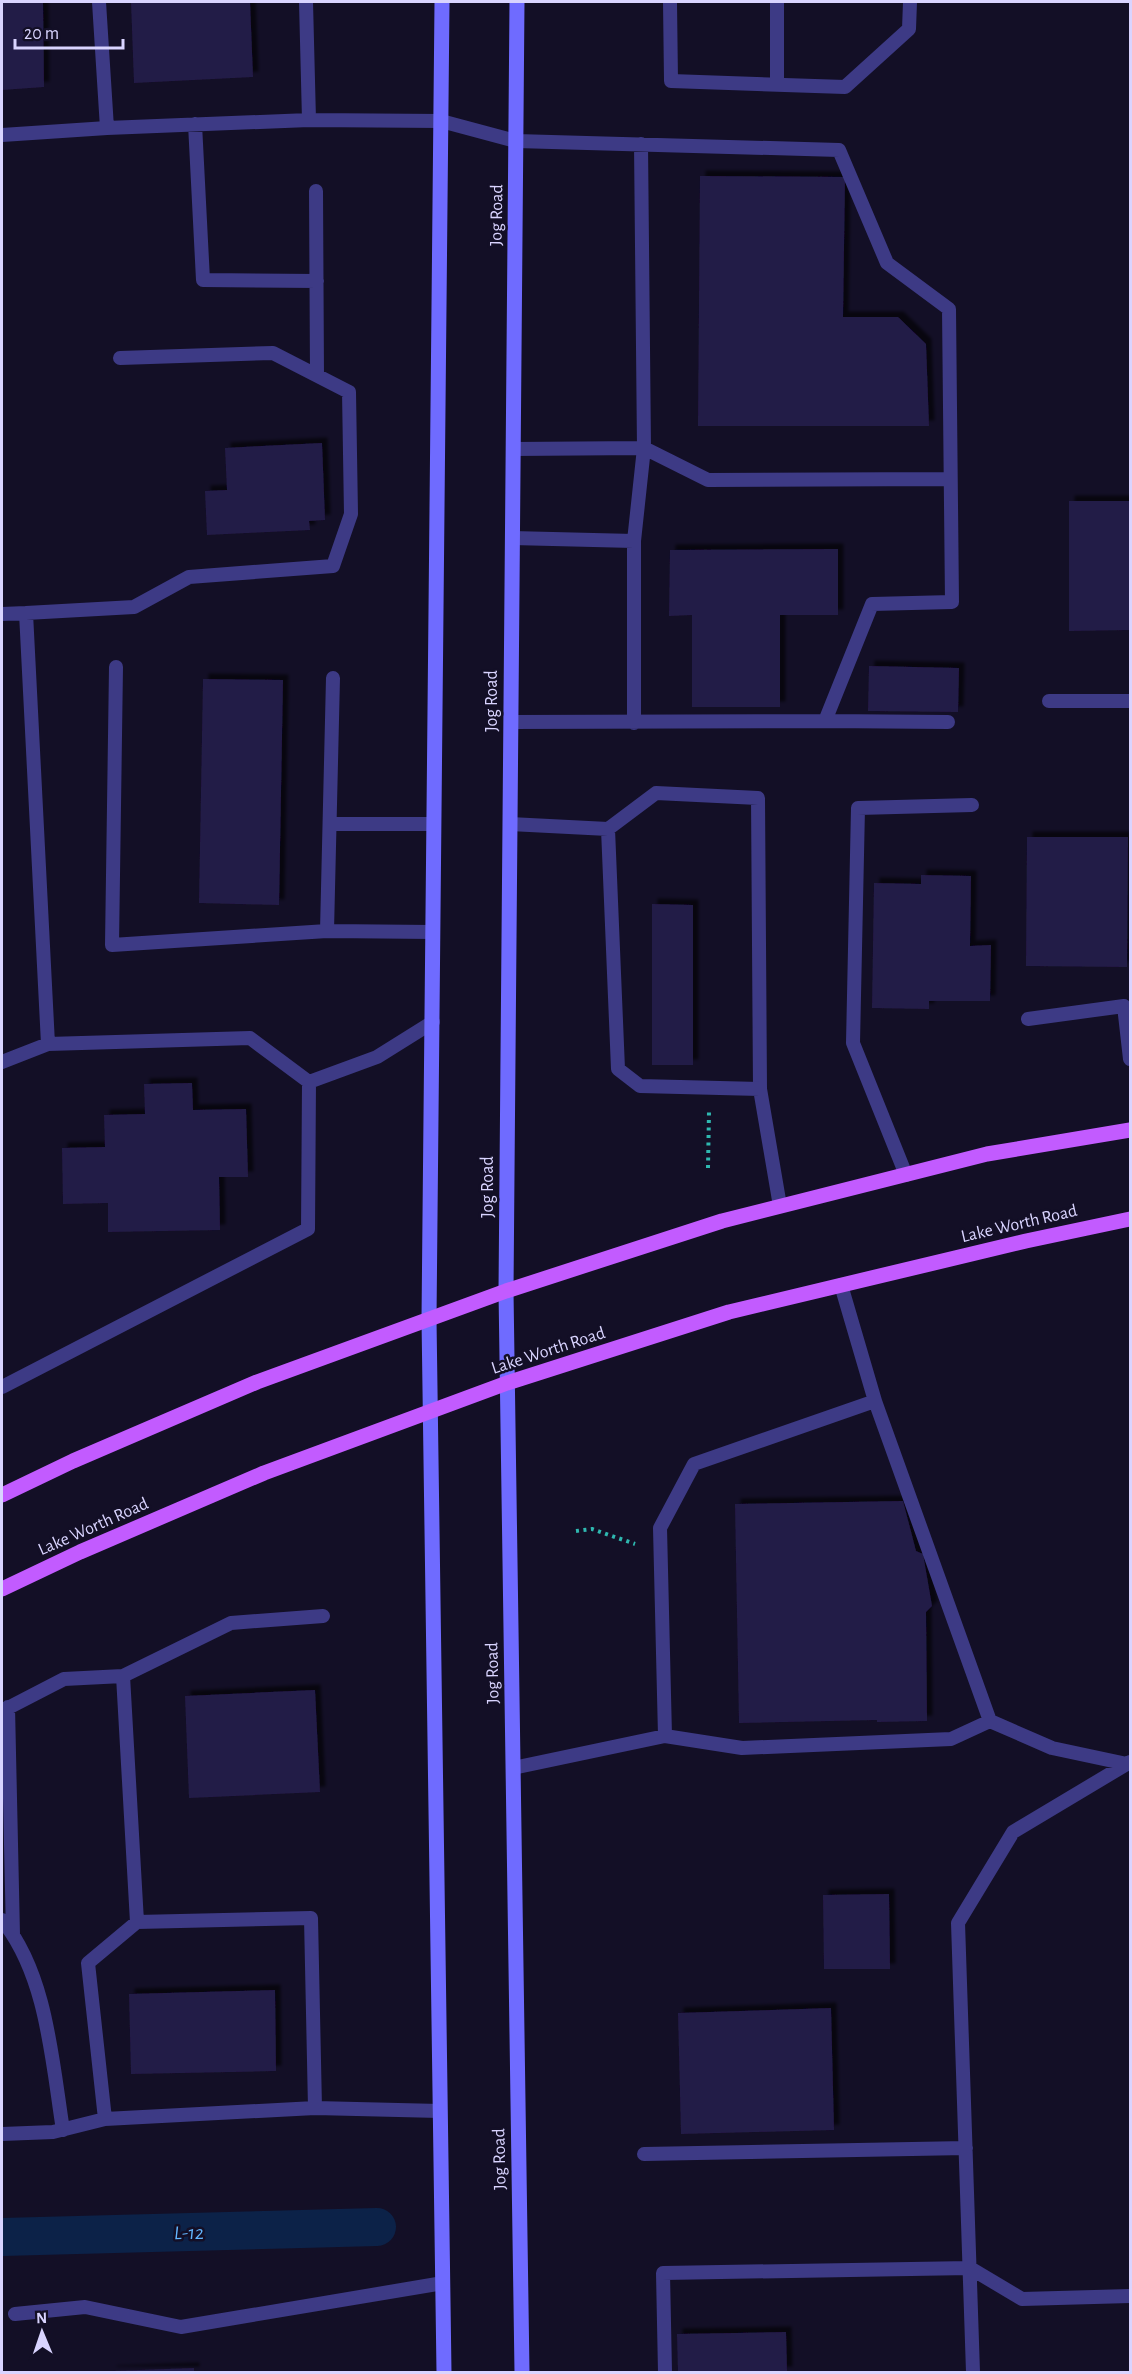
<svg xmlns="http://www.w3.org/2000/svg" width="1132" height="2374" font-family="'Alegreya Sans',sans-serif">
  <style>
    .lines { fill: none; stroke-linecap: round; stroke-linejoin: round }
    .canal { stroke: #0c2248; stroke-width: 38 }
    .building { fill: #241b47; filter: url(#shadow) }
    .path { stroke: #2fb8b0; stroke-width: 4; stroke-dasharray: 3 4.5; stroke-linecap: butt }
    .lane { stroke: #3d3a85; stroke-width: 14 }
    .secondary { stroke: #6f6bff; stroke-width: 15 }
    .primary { stroke: #c25bff; stroke-width: 15 }
    .labels { text-anchor: middle; stroke-width: 5; stroke-linejoin: round; paint-order: stroke }
    .street-label { font-size: 18px; fill: #d9d4ff; stroke: #130f26 }
    .water-label { font-size: 20px; font-style: italic; fill: #62b6ff; stroke: #130f26 }
  </style>
  <defs>
    <filter id="shadow"><feDropShadow dx="5.5" dy="-5.5" stdDeviation="1.5" flood-color="#0009"/></filter>
  </defs>
  <rect width="100%" height="100%" fill="#130f26"/>
  <g class="lines">
    <path class="canal" d="M 2,2237 L 377,2227"/>
  </g>
  <path class="building" d="M 2,2 L 43,2 L 44,87 L 2,90 Z
    M 131,2 L 250,2 L 253,77 L 134,83 Z
    M 700,176 L 845,177 L 843,317 L 898,317 L 926,344 L 929,426 L 698,426 Z
    M 322,443 L 325,520 L 309,521 L 310,530 L 207,535 L 205,491 L 227,490 L 225,448 Z
    M 1069,501 L 1130,501 L 1130,630 L 1069,631 Z
    M 838,549 L 838,615 L 780,615 L 780,707 L 692,707 L 692,615 L 669,616 L 670,550 Z
    M 869,666 L 959,668 L 958,712 L 868,711 Z
    M 203,679 L 283,680 L 279,905 L 199,903 Z
    M 1027,837 L 1128,837 L 1127,967 L 1026,966 Z
    M 921,875 L 971,876 L 970,946 L 991,945 L 990,1001 L 929,1001 L 929,1009 L 872,1008 L 874,883 L 921,884 Z
    M 652,904 L 693,905 L 693,1065 L 652,1065 Z
    M 192,1083 L 193,1110 L 246,1109 L 248,1177 L 219,1177 L 220,1230 L 108,1232 L 108,1203 L 63,1204 L 62,1148 L 105,1147 L 104,1115 L 145,1114 L 144,1084 Z
    M 903,1501 L 916,1551 L 923,1554 L 932,1606 L 926,1612 L 927,1721 L 877,1722 L 877,1720 L 739,1723 L 735,1504 Z
    M 315,1690 L 320,1792 L 189,1798 L 185,1696 Z
    M 889,1894 L 890,1969 L 824,1969 L 823,1895 Z
    M 275,1990 L 276,2071 L 131,2074 L 129,1994 Z
    M 831,2008 L 834,2130 L 681,2134 L 678,2013 Z
    M 786,2332 L 787,2372 L 678,2372 L 677,2334 Z
    M 194,2368 L 194,2372 L 111,2372 L 111,2371 Z"/>
  <g class="lines">
    <path class="path" d="M 708,1168 L 709,1112
      M 576,1531 L 592,1529 L 635,1544"/>
    <path class="lane" d="M 99,2 L 107,128
      M 670,2 L 671,81 L 845,87 L 909,29 L 910,2
      M 777,84 L 777,2
      M 309,120 L 441,121 L 516,141 L 839,150 L 887,263 L 949,309 L 952,602 L 872,604 L 825,721 L 511,722
      M 195,124 L 203,280 L 317,281
      M 2,135 L 107,128 L 309,120 L 306,2
      M 316,191 L 317,375
      M 513,449 L 644,448 L 641,144
      M 512,538 L 634,541 L 634,723
      M 634,541 L 644,448 L 708,480 L 950,479
      M 26,613 L 134,607 L 189,577 L 333,566 L 351,514 L 349,392 L 273,353 L 120,358
      M 2,614 L 26,613 L 48,1044
      M 116,667 L 112,945 L 327,931 L 433,932
      M 1049,701 L 1130,701
      M 825,721 L 948,722
      M 330,824 L 434,824
      M 510,824 L 608,829 L 656,793 L 758,798 L 760,1089 L 780,1206
      M 608,829 L 618,1069 L 640,1086 L 760,1089
      M 327,931 L 333,678
      M 1028,1019 L 1124,1006 L 1130,1059
      M 2,1062 L 48,1044 L 250,1038 L 309,1082
      M 906,1175 L 853,1043 L 858,808 L 972,805
      M 2,1387 L 308,1229 L 309,1082 L 377,1057 L 433,1022
      M 8,1707 L 13,1935
      M 2,1711 L 64,1679 L 123,1676
      M 990,1721 L 1052,1748 L 1127,1764
      M 665,1736 L 660,1528 L 694,1464 L 875,1401 L 841,1285
      M 513,1768 L 665,1736 L 742,1748 L 951,1739 L 990,1721 L 875,1401
      M 2,1920 C 47,1975 52,2061 63,2130
      M 137,1922 L 123,1676 L 231,1623 L 323,1616
      M 315,2108 L 105,2119 L 88,1963 L 137,1922 L 311,1918 L 315,2108 L 440,2111
      M 2,2134 L 53,2132 L 105,2119
      M 644,2154 L 966,2148
      M 15,2314 L 85,2307 L 181,2327 L 443,2283
      M 665,2372 L 663,2273 L 970,2268 L 1022,2299 L 1130,2296
      M 973,2372 L 958,1923 L 1013,1832 L 1130,1762"/>
    <path class="secondary" d="M 442,2 L 429,1319 L 444,2372
      M 517,2 L 506,1291 L 522,2372"/>
    <path class="primary" d="M 2,1495 L 73,1461 L 257,1382 L 506,1291 L 722,1221 L 987,1154 L 1130,1130
      M 2,1589 L 80,1552 L 264,1473 L 507,1383 L 729,1312 L 1026,1241 L 1130,1219"/>
  </g>
  <g class="labels">
    <g class="street-label">
      <text transform="translate(496 215) rotate(-89)" y="6">Jog Road</text>
      <text transform="translate(491 701) rotate(-90)" y="6">Jog Road</text>
      <text transform="translate(487 1187) rotate(-90)" y="6">Jog Road</text>
      <text transform="translate(1019 1223) rotate(-13)" y="6">Lake Worth Road</text>
      <text transform="translate(548 1350) rotate(-18)" y="6">Lake Worth Road</text>
      <text transform="translate(93 1526) rotate(-24)" y="6">Lake Worth Road</text>
      <text transform="translate(492 1673) rotate(-91)" y="6">Jog Road</text>
      <text transform="translate(499 2159) rotate(-91)" y="6">Jog Road</text>
    </g>
    <g class="water-label">
      <text transform="translate(189 2232) rotate(-1)" y="7">L-12</text>
    </g>
  </g>
  <rect width="1132" height="2374" fill="none" stroke="#d9d4ff" stroke-width="6"/>
  <g transform="translate(42 2332) rotate(358)" stroke="#130f26" stroke-width="4.5" paint-order="stroke">
  <path d="M0-4.5L10 22L0 15L-10 22Z" fill="#d9d4ff"/>
  <text y="-9" font-size="16" font-weight="bold" text-anchor="middle" fill="#d9d4ff">N</text>
  </g>
  <path d="M15 39v9h108v-9" fill="none" stroke="#d9d4ff" stroke-width="3"/>
  <text x="24" y="39" font-size="18" fill="#d9d4ff" stroke="#130f26" stroke-width="4.5" paint-order="stroke">20 m</text>
</svg>
